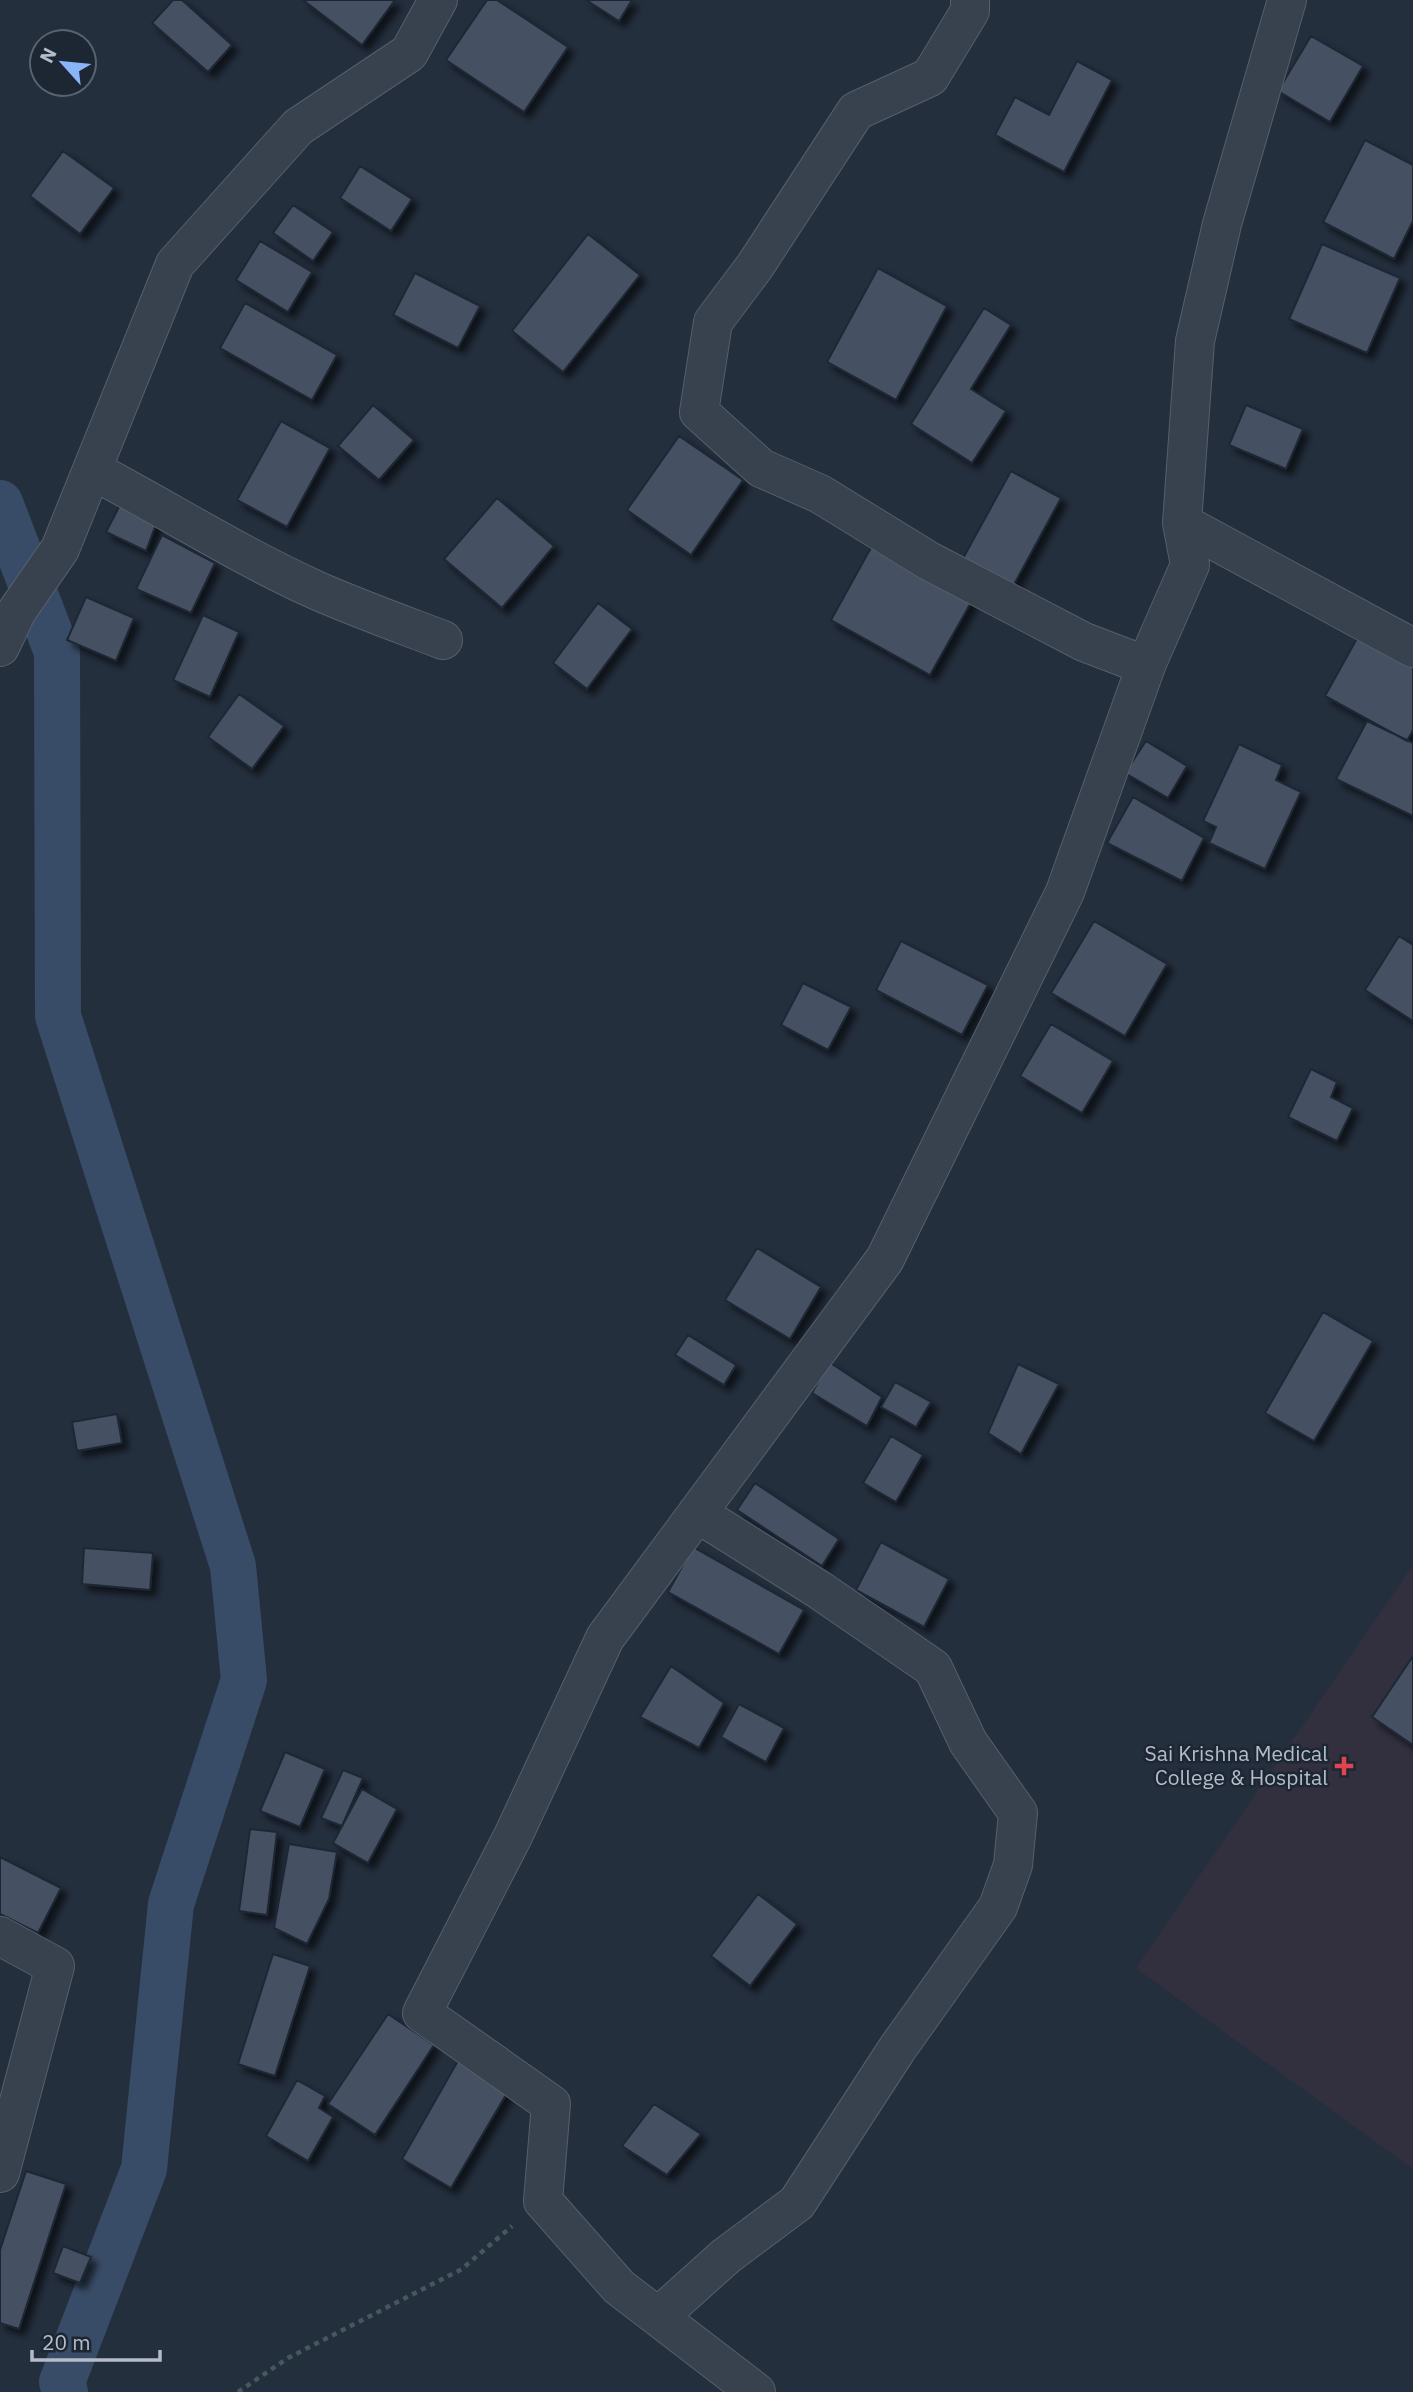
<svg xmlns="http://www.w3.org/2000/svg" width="1413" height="2392" font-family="'IBM Plex Sans',sans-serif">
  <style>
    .medical { fill: #32303f }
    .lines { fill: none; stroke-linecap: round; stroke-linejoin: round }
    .canal { stroke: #394c67; stroke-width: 46 }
    .building { fill: #455162; stroke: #1f2835; stroke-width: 2; filter: url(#shadow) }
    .minor-casing { stroke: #565f6c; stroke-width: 40 }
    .path { stroke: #44595c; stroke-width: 4.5; stroke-dasharray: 5 5; stroke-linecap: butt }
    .minor { stroke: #38414e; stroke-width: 38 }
    .health-dot { fill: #e0444e; stroke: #1d2633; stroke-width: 2.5 }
    .labels { text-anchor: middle; stroke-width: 5; stroke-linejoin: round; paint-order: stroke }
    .poi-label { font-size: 21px; fill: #b4bcc9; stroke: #1d2633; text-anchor: end }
  </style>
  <defs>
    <filter id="shadow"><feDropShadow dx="6" dy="6" stdDeviation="3.5" flood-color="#0009"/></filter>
  </defs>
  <rect width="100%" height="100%" fill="#242f3e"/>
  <path class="medical" d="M 1413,1565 L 1413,2169 L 1136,1968 Z"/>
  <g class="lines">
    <path class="canal" d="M 0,503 L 57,652 L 58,1016 L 233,1566 L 244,1680 L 171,1904 L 144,2169 L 62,2382 L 65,2392"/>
  </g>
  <path class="building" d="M 173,0 L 182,0 L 232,45 L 208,72 L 152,23 Z
    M 303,0 L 395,0 L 362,45 Z
    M 487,0 L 497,0 L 568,47 L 524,112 L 446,60 Z
    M 586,0 L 632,0 L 619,21 Z
    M 1311,36 L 1363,66 L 1330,122 L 1278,91 Z
    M 1077,61 L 1112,80 L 1064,172 L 995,135 L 1015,97 L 1049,115 Z
    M 1365,140 L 1413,165 L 1413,221 L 1394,259 L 1323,222 Z
    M 63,151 L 114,188 L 80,234 L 30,196 Z
    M 360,166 L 412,199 L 391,231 L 340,198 Z
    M 293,205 L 333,232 L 313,261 L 273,233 Z
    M 588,234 L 640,275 L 563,372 L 512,331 Z
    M 260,241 L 312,272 L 288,312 L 236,280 Z
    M 1322,244 L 1400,278 L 1367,353 L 1289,319 Z
    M 878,268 L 947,306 L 896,400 L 827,362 Z
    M 415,273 L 480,306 L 458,348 L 393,315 Z
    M 245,303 L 337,355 L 312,400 L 220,348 Z
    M 984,308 L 1011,325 L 971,389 L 1006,411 L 972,463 L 911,424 Z
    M 373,405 L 414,440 L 379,480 L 338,446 Z
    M 1246,405 L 1303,429 L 1286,469 L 1229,445 Z
    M 281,421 L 330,448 L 287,527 L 237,500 Z
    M 679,436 L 743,480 L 691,555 L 627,510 Z
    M 1011,471 L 1061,498 L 1011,590 L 961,562 Z
    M 497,498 L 554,546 L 502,608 L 444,559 Z
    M 121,503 L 158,519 L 146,551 L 106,532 Z
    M 162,535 L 215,563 L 191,613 L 136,589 Z
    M 873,544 L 973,599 L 930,675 L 831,620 Z
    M 86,597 L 134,618 L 116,661 L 67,640 Z
    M 598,603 L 632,629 L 587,689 L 553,663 Z
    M 203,615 L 239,632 L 210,697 L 173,680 Z
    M 1360,633 L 1413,663 L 1413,730 L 1407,741 L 1325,696 Z
    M 239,694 L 284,726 L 252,769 L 208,737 Z
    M 1367,721 L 1413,743 L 1413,816 L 1336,779 Z
    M 1146,741 L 1187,766 L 1168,798 L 1125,773 Z
    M 1239,744 L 1282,765 L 1276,780 L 1301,792 L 1265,869 L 1209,843 L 1216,827 L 1203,821 Z
    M 1133,797 L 1204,838 L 1182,881 L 1107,843 Z
    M 1094,921 L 1167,964 L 1125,1036 L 1051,993 Z
    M 1399,936 L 1413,945 L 1413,1021 L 1365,990 Z
    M 901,941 L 988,985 L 962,1035 L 876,990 Z
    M 803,983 L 851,1007 L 828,1050 L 781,1025 Z
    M 1051,1024 L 1113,1061 L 1082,1113 L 1020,1076 Z
    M 1311,1069 L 1337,1082 L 1331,1097 L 1353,1108 L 1337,1141 L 1288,1117 Z
    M 757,1248 L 821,1287 L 790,1339 L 725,1300 Z
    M 1323,1312 L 1373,1341 L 1314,1441 L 1265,1413 Z
    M 688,1335 L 736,1365 L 724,1385 L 675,1355 Z
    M 829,1362 L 882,1397 L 867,1426 L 812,1393 Z
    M 1018,1364 L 1059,1384 L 1021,1454 L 988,1433 Z
    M 895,1382 L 931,1402 L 916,1427 L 881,1407 Z
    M 117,1414 L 122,1443 L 77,1451 L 72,1422 Z
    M 891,1436 L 923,1455 L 896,1502 L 863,1483 Z
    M 755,1483 L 839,1539 L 822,1566 L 737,1510 Z
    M 881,1542 L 949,1579 L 924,1627 L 856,1590 Z
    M 693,1547 L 804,1610 L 779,1654 L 668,1592 Z
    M 84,1548 L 153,1553 L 150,1590 L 82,1584 Z
    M 1413,1656 L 1413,1745 L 1372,1717 Z
    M 671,1666 L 724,1703 L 699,1748 L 640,1717 Z
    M 739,1704 L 784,1728 L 766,1762 L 721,1737 Z
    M 285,1752 L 325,1769 L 300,1827 L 260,1811 Z
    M 343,1770 L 363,1778 L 342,1826 L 321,1818 Z
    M 362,1789 L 397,1809 L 368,1863 L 333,1843 Z
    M 250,1829 L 277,1832 L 267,1915 L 239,1911 Z
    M 289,1844 L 337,1852 L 329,1899 L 307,1944 L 274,1928 Z
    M 0,1857 L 61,1888 L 38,1933 L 0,1914 Z
    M 758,1894 L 797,1924 L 750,1986 L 711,1956 Z
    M 273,1954 L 310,1966 L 275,2076 L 238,2064 Z
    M 388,2014 L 434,2045 L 375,2135 L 328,2104 Z
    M 459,2059 L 510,2088 L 451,2188 L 402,2159 Z
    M 297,2080 L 325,2096 L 319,2108 L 333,2117 L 308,2161 L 266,2136 Z
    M 654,2104 L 701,2134 L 667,2175 L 622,2146 Z
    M 26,2171 L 66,2184 L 19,2329 L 0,2323 L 0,2250 Z
    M 63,2246 L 91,2257 L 80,2283 L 53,2273 Z"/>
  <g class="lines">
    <g class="minor-casing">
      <path id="minor" d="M 970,0 L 970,11 L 930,77 L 856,111 L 755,266 L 713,322 L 699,412 L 761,468 L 820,494 L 929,561 L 1084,642 L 1139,663 L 1147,663
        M 92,470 C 168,510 240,556 318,591 C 359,609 401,624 443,640
        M 1182,523 L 1413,648
        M 0,647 L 17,611 L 60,549 L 175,264 L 298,127 L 409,53 L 438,0
        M 0,1936 L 55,1966 L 0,2173
        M 658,2317 L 726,2256 L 797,2203 L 897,2049 L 998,1907 L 1013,1865 L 1018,1813 L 968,1742 L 933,1668 L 818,1589 L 697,1513
        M 756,2392 L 619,2287 L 543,2201 L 551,2104 L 422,2013 L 513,1836 L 605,1638 L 885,1259 L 1065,892 L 1147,663 L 1190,565 L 1182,523 L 1195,341 L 1222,224 L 1287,0"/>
    </g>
    <path class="path" d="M 238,2392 L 288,2358 L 462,2269 L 512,2226"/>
    <use href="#minor" class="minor"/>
  </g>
  <path class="health-dot" d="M1340.5 1755.5h7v7h7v7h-7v7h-7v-7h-7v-7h7z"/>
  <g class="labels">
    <g class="poi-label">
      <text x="1328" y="1761">Sai Krishna Medical<tspan x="1328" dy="24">College &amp; Hospital</tspan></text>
    </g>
  </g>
  <g transform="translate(63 63) rotate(297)"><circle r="33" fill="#1d2633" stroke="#59626f" stroke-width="2"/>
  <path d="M0-5L12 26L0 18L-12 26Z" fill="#8ab4f8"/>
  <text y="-10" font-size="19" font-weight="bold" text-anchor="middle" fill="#b4bcc9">N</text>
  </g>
  <path d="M32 2350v10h128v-10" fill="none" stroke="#b4bcc9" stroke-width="3.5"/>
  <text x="42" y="2350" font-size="21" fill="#b4bcc9" stroke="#1d2633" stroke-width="5" paint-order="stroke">20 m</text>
</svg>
